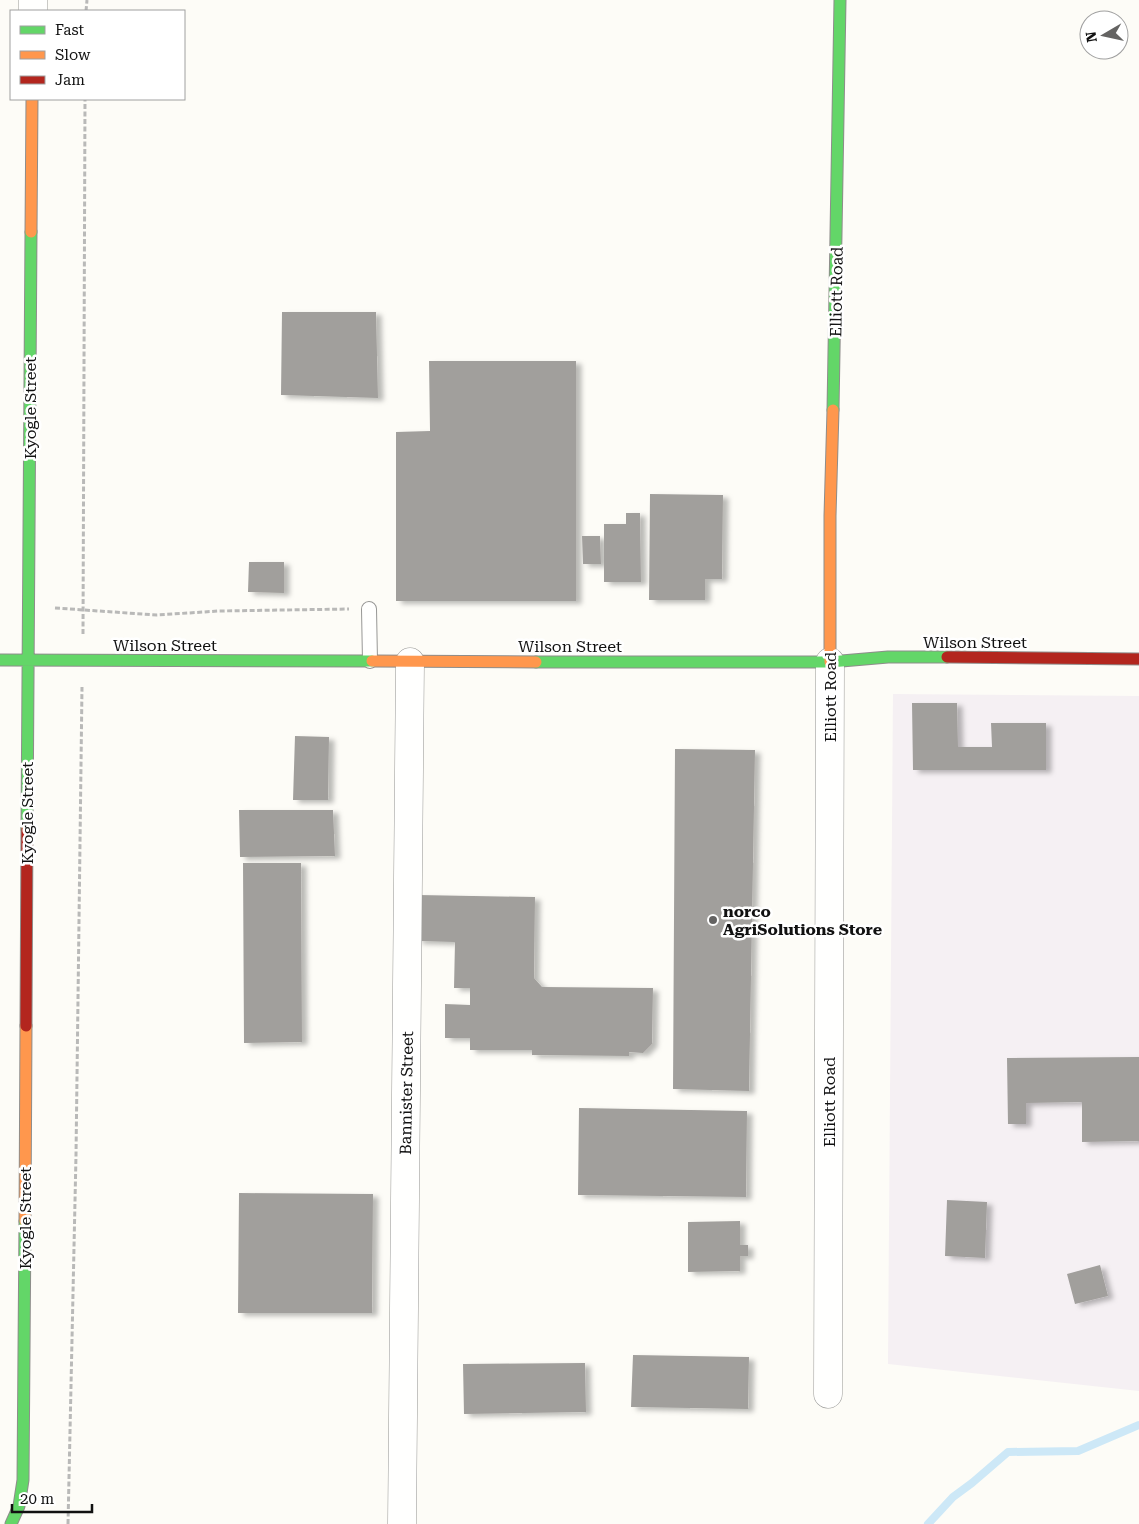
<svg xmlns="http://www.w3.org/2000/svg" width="1139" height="1524" font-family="'Roboto Serif',serif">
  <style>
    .industrial { fill: #f5f0f3 }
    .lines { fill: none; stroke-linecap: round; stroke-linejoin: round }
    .stream { stroke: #cde8f7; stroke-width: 8 }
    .building { fill: #a19f9c; filter: url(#shadow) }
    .lane-casing { stroke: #979795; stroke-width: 16 }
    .street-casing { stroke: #979795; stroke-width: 29 }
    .fast-casing { stroke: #8e8d8b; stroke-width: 13 }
    .slow-casing { stroke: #8e8d8b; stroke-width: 13 }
    .jam-casing { stroke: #8e8d8b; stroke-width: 13 }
    .path { stroke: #b9b9b8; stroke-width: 3; stroke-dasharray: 5 2.5; stroke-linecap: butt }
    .lane { stroke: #fffffe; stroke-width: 14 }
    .street { stroke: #fffffe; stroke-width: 28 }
    .fast { stroke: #63d668; stroke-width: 11 }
    .slow { stroke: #ff974d; stroke-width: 11 }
    .jam { stroke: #b3261e; stroke-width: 11 }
    .poi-dot { fill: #646362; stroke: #fff; stroke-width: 2 }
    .labels { text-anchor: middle; stroke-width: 5; stroke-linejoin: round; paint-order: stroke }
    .street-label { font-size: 16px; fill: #111; stroke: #fff }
    .poi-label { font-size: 16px; font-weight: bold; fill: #111; stroke: #fff; text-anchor: start }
  </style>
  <defs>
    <filter id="shadow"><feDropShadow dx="5.5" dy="3" stdDeviation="2.5" flood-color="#0004"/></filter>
  </defs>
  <rect width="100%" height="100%" fill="#fdfcf7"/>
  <path class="industrial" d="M 893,694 L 1139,696 L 1139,1391 L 888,1364 Z"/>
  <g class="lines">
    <path class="stream" d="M 928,1524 L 953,1497 L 972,1483 L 1008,1452 L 1078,1451 L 1139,1425"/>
  </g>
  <path class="building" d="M 282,312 L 376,312 L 378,398 L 281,395 Z
    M 429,361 L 576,361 L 576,601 L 396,601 L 396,432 L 430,431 Z
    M 650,494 L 723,495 L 722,579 L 705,579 L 705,600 L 649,600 Z
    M 626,513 L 640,513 L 641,582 L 604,582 L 604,524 L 626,524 Z
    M 582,536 L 600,536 L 601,564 L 583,564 Z
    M 249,562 L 284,562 L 284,593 L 248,592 Z
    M 912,703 L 957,703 L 958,747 L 992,747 L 991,723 L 1046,723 L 1046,770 L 913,770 Z
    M 295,736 L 329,737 L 328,800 L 293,800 Z
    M 675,749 L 755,750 L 749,1091 L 673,1089 Z
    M 239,810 L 333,810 L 335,856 L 240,857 Z
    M 243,863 L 301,863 L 302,1042 L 244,1043 Z
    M 418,895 L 535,897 L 534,978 L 542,987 L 653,988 L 652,1044 L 643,1053 L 629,1052 L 629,1056 L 532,1055 L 532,1050 L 470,1050 L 470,1038 L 445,1038 L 445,1004 L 470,1005 L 470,988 L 454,988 L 455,942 L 417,941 Z
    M 1139,1057 L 1139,1141 L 1082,1142 L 1082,1102 L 1026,1103 L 1026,1124 L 1008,1124 L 1007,1058 Z
    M 579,1108 L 747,1111 L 746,1197 L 578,1195 Z
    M 239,1193 L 373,1194 L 372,1313 L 238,1313 Z
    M 947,1200 L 987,1202 L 985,1258 L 945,1256 Z
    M 740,1221 L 740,1245 L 748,1245 L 748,1256 L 740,1256 L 740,1271 L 688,1272 L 688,1222 Z
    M 1100,1265 L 1108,1296 L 1075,1304 L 1067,1274 Z
    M 633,1355 L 749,1357 L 748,1409 L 631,1407 Z
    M 585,1363 L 586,1412 L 464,1414 L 463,1364 Z"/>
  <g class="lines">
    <g class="lane-casing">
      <path id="lane" d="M 369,609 L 370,661"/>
    </g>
    <g class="street-casing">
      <path id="street" d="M 33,11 L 33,0
        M 828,1394 L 830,662
        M 402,1524 L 410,662"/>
    </g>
    <g class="fast-casing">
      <path id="fast" d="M 833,410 L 840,0
        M 0,660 L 372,661
        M 536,662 L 830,662 L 888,657 L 947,657
        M 27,829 L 31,232
        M 11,1524 L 19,1506 L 23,1480 L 25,1221"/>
    </g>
    <g class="slow-casing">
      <path id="slow" d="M 31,232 L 32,99
        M 372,661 L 536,662
        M 830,662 L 830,516 L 833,410
        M 25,1221 L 26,1026"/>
    </g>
    <g class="jam-casing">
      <path id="jam" d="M 947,657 L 1139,659
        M 26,1026 L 27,829"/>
    </g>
    <path class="path" d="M 86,11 L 87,0
      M 55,608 L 157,615 L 219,611 L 349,609
      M 83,634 L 85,99
      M 68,1524 L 76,1155 L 82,687"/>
    <use href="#lane" class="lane"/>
    <use href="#street" class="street"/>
    <use href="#fast" class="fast"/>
    <use href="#slow" class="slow"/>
    <use href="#jam" class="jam"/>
  </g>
  <circle class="poi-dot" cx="713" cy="920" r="5"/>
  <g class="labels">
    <g class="street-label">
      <text transform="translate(836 292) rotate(-89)" y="6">Elliott Road</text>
      <text transform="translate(30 408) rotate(-90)" y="6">Kyogle Street</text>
      <text x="975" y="648">Wilson Street</text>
      <text x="165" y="651">Wilson Street</text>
      <text x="570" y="652">Wilson Street</text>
      <text transform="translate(830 697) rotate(-90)" y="6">Elliott Road</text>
      <text transform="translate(27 813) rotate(-90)" y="6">Kyogle Street</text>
      <text transform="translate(406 1093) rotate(-89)" y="6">Bannister Street</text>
      <text transform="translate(829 1102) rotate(-90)" y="6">Elliott Road</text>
      <text transform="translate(25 1218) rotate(-90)" y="6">Kyogle Street</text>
    </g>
    <g class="poi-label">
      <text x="723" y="917">norco<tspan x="723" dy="18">AgriSolutions Store</tspan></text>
    </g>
  </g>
  <rect x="10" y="10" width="175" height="90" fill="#ffffff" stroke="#a0a0a0"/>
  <rect x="20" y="26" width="25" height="8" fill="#63d668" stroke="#a0a0a0"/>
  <text x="55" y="35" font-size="15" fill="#111111">Fast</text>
  <rect x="20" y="51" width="25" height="8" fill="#ff974d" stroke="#a0a0a0"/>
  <text x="55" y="60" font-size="15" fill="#111111">Slow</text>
  <rect x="20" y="76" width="25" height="8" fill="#b3261e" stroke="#a0a0a0"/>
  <text x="55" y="85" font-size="15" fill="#111111">Jam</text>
  <g transform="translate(1104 35) rotate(261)"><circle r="24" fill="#ffffff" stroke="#a0a0a0"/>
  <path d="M0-4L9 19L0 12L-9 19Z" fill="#646362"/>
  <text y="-8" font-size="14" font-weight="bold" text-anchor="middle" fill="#111111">N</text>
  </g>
  <path d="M12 1504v8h80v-8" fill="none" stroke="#111111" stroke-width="2.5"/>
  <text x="20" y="1504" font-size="15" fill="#111111" stroke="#ffffff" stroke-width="4" paint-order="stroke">20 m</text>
</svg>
